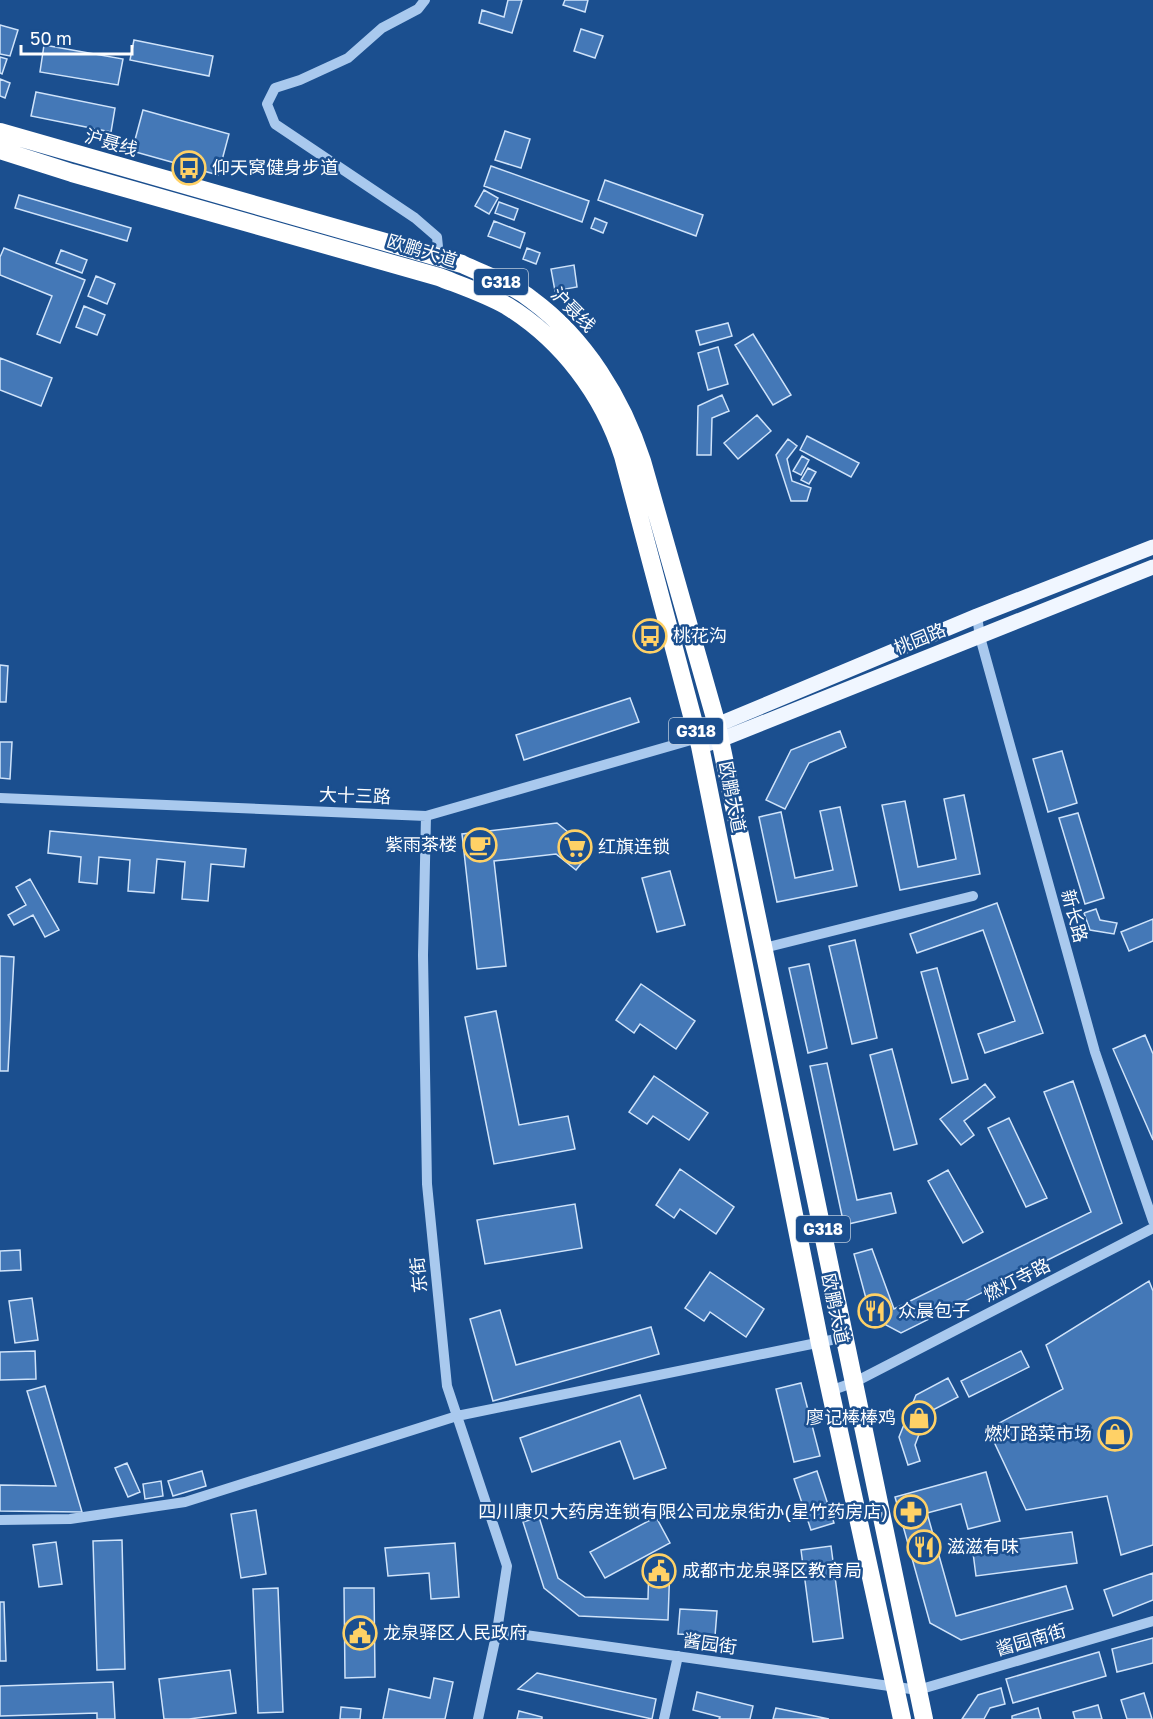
<svg xmlns="http://www.w3.org/2000/svg" width="1153" height="1719" font-family="'Golos Text','Noto Sans SC',sans-serif">
  <style>
    .building { fill: #4478b7; stroke: #cfe3fa; stroke-width: 1.5 }
    .lines { fill: none; stroke-linecap: round; stroke-linejoin: round }
    .minor { stroke: #a9c9ee; stroke-width: 10 }
    .major { stroke: #f0f6ff; stroke-width: 15 }
    .highway { stroke: #fff; stroke-width: 18 }
    .labels { text-anchor: middle; stroke-width: 5; stroke-linejoin: round; paint-order: stroke }
    .shield { fill: #1b4f8f; stroke: #bbcadd; stroke-width: 1.5 }
    .shield-label { font-size: 16px; font-weight: bold; fill: #fff }
    .street-label { font-size: 18px; fill: #fff; stroke: #1b4f8f }
    .poi-label { font-size: 18px; fill: #fff; stroke: #1b4f8f; text-anchor: start }
  </style>
  <rect width="100%" height="100%" fill="#1b4f8f"/>
  <path class="building" d="M 508,0 L 522,0 L 512,33 L 479,23 L 482,10 L 504,17 Z
    M 565,0 L 588,0 L 585,12 L 563,5 Z
    M 0,25 L 18,30 L 10,56 L 0,54 Z
    M 581,29 L 603,36 L 595,58 L 574,51 Z
    M 134,40 L 213,56 L 209,76 L 130,60 Z
    M 44,45 L 123,59 L 118,85 L 40,72 Z
    M 0,57 L 7,59 L 2,74 L 0,73 Z
    M 0,79 L 10,83 L 5,98 L 0,96 Z
    M 36,92 L 115,108 L 111,132 L 31,116 Z
    M 143,110 L 229,134 L 218,175 L 132,151 Z
    M 505,131 L 530,139 L 521,168 L 495,160 Z
    M 491,166 L 589,201 L 582,222 L 484,186 Z
    M 605,180 L 703,215 L 696,236 L 598,200 Z
    M 484,190 L 498,198 L 489,214 L 475,206 Z
    M 19,195 L 131,228 L 127,241 L 15,208 Z
    M 499,202 L 518,209 L 514,220 L 495,213 Z
    M 595,218 L 607,223 L 603,233 L 591,228 Z
    M 494,221 L 525,233 L 520,248 L 488,236 Z
    M 4,248 L 85,280 L 60,343 L 37,334 L 52,296 L 0,275 L 0,257 Z
    M 527,248 L 540,253 L 536,264 L 523,259 Z
    M 61,250 L 87,260 L 82,273 L 56,263 Z
    M 574,265 L 577,287 L 555,291 L 551,269 Z
    M 96,276 L 115,284 L 107,304 L 88,296 Z
    M 84,306 L 105,315 L 97,335 L 76,327 Z
    M 728,323 L 732,336 L 700,345 L 696,331 Z
    M 753,334 L 791,395 L 773,405 L 735,345 Z
    M 718,347 L 728,384 L 708,390 L 698,353 Z
    M 0,358 L 52,378 L 41,406 L 0,390 Z
    M 722,395 L 729,411 L 712,418 L 711,455 L 697,455 L 698,406 Z
    M 757,415 L 771,431 L 738,459 L 724,443 Z
    M 807,436 L 859,463 L 851,477 L 800,450 Z
    M 788,439 L 797,446 L 787,459 L 792,481 L 811,488 L 807,501 L 791,501 L 776,455 Z
    M 802,456 L 809,460 L 801,475 L 793,471 Z
    M 808,468 L 816,472 L 809,484 L 801,480 Z
    M 0,665 L 8,666 L 6,702 L 0,702 Z
    M 630,698 L 639,722 L 524,760 L 516,735 Z
    M 840,731 L 846,747 L 809,763 L 785,809 L 766,800 L 791,750 Z
    M 0,742 L 12,742 L 10,779 L 0,778 Z
    M 1062,751 L 1077,803 L 1048,812 L 1033,759 Z
    M 964,795 L 980,874 L 900,890 L 882,805 L 905,801 L 918,867 L 956,859 L 944,799 Z
    M 840,807 L 857,886 L 777,902 L 759,817 L 781,812 L 795,878 L 833,870 L 820,811 Z
    M 1078,813 L 1104,898 L 1085,904 L 1059,818 Z
    M 557,823 L 591,851 L 576,870 L 556,854 L 494,861 L 506,966 L 477,969 L 462,834 Z
    M 50,831 L 246,849 L 244,867 L 211,864 L 208,901 L 182,899 L 185,862 L 157,859 L 154,893 L 128,891 L 130,860 L 99,857 L 97,884 L 79,882 L 81,857 L 48,853 Z
    M 670,871 L 685,925 L 657,932 L 642,878 Z
    M 30,879 L 59,930 L 45,937 L 33,915 L 14,925 L 8,915 L 26,905 L 16,887 Z
    M 997,903 L 1043,1033 L 985,1053 L 978,1034 L 1015,1021 L 983,930 L 917,953 L 910,934 Z
    M 1096,909 L 1100,920 L 1117,923 L 1114,934 L 1090,930 L 1084,913 Z
    M 1153,919 L 1153,941 L 1129,951 L 1121,932 Z
    M 855,940 L 877,1038 L 852,1044 L 829,946 Z
    M 0,956 L 14,957 L 8,1071 L 0,1071 Z
    M 809,964 L 827,1048 L 808,1053 L 789,968 Z
    M 937,968 L 968,1079 L 952,1083 L 921,972 Z
    M 641,984 L 695,1021 L 676,1049 L 640,1024 L 634,1033 L 616,1020 Z
    M 496,1011 L 519,1125 L 568,1116 L 575,1149 L 494,1164 L 465,1017 Z
    M 1145,1035 L 1153,1054 L 1153,1140 L 1113,1049 Z
    M 892,1049 L 917,1144 L 894,1150 L 870,1055 Z
    M 827,1063 L 857,1200 L 891,1193 L 896,1213 L 844,1225 L 810,1066 Z
    M 654,1076 L 708,1113 L 689,1140 L 653,1116 L 647,1124 L 629,1112 Z
    M 1073,1081 L 1122,1223 L 901,1333 L 871,1317 L 854,1254 L 872,1249 L 894,1309 L 1091,1212 L 1044,1092 Z
    M 985,1084 L 995,1097 L 964,1121 L 974,1135 L 961,1145 L 940,1119 Z
    M 1009,1118 L 1047,1198 L 1026,1207 L 988,1128 Z
    M 680,1169 L 734,1207 L 716,1234 L 680,1209 L 674,1218 L 656,1205 Z
    M 948,1170 L 983,1232 L 963,1243 L 928,1181 Z
    M 575,1204 L 582,1248 L 485,1264 L 477,1220 Z
    M 20,1250 L 21,1270 L 0,1271 L 0,1251 Z
    M 710,1272 L 764,1309 L 746,1337 L 710,1312 L 704,1321 L 685,1308 Z
    M 1149,1281 L 1153,1291 L 1153,1545 L 1121,1555 L 1107,1496 L 1026,1510 L 988,1429 L 1063,1389 L 1046,1345 Z
    M 32,1298 L 38,1340 L 15,1343 L 9,1301 Z
    M 500,1310 L 516,1365 L 651,1327 L 659,1354 L 493,1401 L 470,1319 Z
    M 35,1351 L 36,1379 L 0,1380 L 0,1352 Z
    M 1021,1351 L 1029,1367 L 969,1397 L 961,1381 Z
    M 948,1378 L 958,1397 L 927,1413 L 915,1445 L 920,1461 L 908,1465 L 899,1437 L 916,1395 Z
    M 801,1383 L 820,1456 L 794,1462 L 776,1389 Z
    M 45,1386 L 82,1512 L 0,1511 L 0,1485 L 56,1486 L 27,1391 Z
    M 640,1395 L 666,1468 L 634,1479 L 620,1441 L 532,1472 L 520,1438 Z
    M 127,1463 L 140,1492 L 128,1497 L 115,1468 Z
    M 202,1471 L 206,1486 L 173,1496 L 168,1481 Z
    M 817,1471 L 834,1523 L 811,1530 L 794,1479 Z
    M 986,1472 L 1000,1521 L 968,1529 L 961,1504 L 927,1513 L 956,1616 L 1066,1586 L 1073,1609 L 961,1640 L 930,1623 L 895,1497 Z
    M 161,1481 L 163,1496 L 145,1499 L 143,1484 Z
    M 256,1510 L 266,1574 L 241,1578 L 231,1514 Z
    M 539,1517 L 558,1578 L 585,1597 L 648,1599 L 649,1563 L 670,1564 L 668,1620 L 579,1616 L 544,1588 L 523,1522 Z
    M 656,1517 L 670,1543 L 605,1578 L 590,1552 Z
    M 1072,1532 L 1077,1563 L 976,1576 L 972,1545 Z
    M 122,1540 L 125,1669 L 97,1670 L 93,1541 Z
    M 56,1542 L 62,1584 L 39,1587 L 33,1545 Z
    M 455,1543 L 459,1597 L 431,1599 L 429,1573 L 388,1576 L 385,1548 Z
    M 831,1546 L 843,1638 L 813,1642 L 801,1550 Z
    M 1153,1573 L 1153,1600 L 1113,1616 L 1104,1590 Z
    M 278,1588 L 283,1712 L 258,1713 L 253,1589 Z
    M 344,1588 L 374,1588 L 375,1677 L 345,1678 Z
    M 0,1602 L 4,1602 L 6,1661 L 0,1661 Z
    M 680,1609 L 717,1611 L 715,1636 L 678,1634 Z
    M 1153,1638 L 1153,1663 L 1117,1672 L 1112,1649 Z
    M 1099,1652 L 1106,1676 L 1013,1703 L 1006,1679 Z
    M 230,1670 L 236,1713 L 189,1719 L 164,1719 L 159,1679 Z
    M 537,1673 L 656,1699 L 652,1719 L 518,1689 Z
    M 434,1678 L 453,1682 L 445,1719 L 383,1719 L 389,1689 L 430,1698 Z
    M 113,1682 L 115,1719 L 97,1719 L 97,1713 L 0,1716 L 0,1686 Z
    M 1001,1688 L 1005,1704 L 990,1708 L 984,1719 L 962,1719 L 978,1695 Z
    M 697,1692 L 753,1706 L 750,1719 L 719,1719 L 720,1717 L 693,1710 Z
    M 1144,1693 L 1152,1719 L 1127,1719 L 1121,1700 Z
    M 1098,1705 L 1102,1719 L 1075,1719 L 1073,1712 Z
    M 341,1707 L 361,1709 L 360,1719 L 340,1719 Z
    M 776,1708 L 829,1719 L 773,1719 Z
    M 1038,1708 L 1041,1719 L 1012,1719 L 1012,1716 Z
    M 519,1711 L 542,1717 L 542,1719 L 517,1719 Z"/>
  <g class="lines">
    <path class="minor" d="M 425,0 L 418,9 L 382,28 L 348,58 L 300,80 L 275,88 L 267,104 L 275,124 L 415,218 L 437,237 L 439,257
      M 977,616 L 980,637 L 1095,1052 L 1153,1221
      M 0,798 L 426,816 L 698,738
      M 426,816 L 423,955 L 427,1184 L 447,1386 L 507,1566 L 497,1631 L 478,1719
      M 764,948 L 973,896
      M 830,1391 L 855,1382 L 1153,1228
      M 0,1520 L 70,1519 L 185,1502 L 457,1416 L 846,1337
      M 497,1631 L 918,1690 L 1153,1621
      M 664,1719 L 678,1656"/>
    <path class="major" d="M 696,731 L 717,725 L 977,616 L 1153,547
      M 700,746 L 720,740 L 1153,567"/>
    <path class="highway" d="M 0,132 L 462,264 C 485,275 512,284 532,300 C 585,339 622,399 642,461 L 717,725 L 924,1719
      M 0,150 L 72,173 L 439,277 C 462,286 486,294 507,306 C 562,340 603,394 623,456 L 700,746 L 820,1344 L 902,1719"/>
  </g>
  <defs>
    <g id="bus-ring" transform="scale(1.725)"><circle r="9.5" fill="#1b4f8f" stroke="#ffd166" stroke-width="1.5"/><path d="M-5-6H5V4H4V6H2V4H-2V6H-4V4H-5ZM-3.5-4V0h7V-4ZM-3.5 1.2v1.5H-2V1.2ZM2 1.2v1.5H3.5V1.2Z" fill="#ffd166"/></g>
    <g id="cafe-ring" transform="scale(1.725)"><circle r="9.5" fill="#1b4f8f" stroke="#ffd166" stroke-width="1.5"/><path d="M-5.5-4.5H6V0H3Q3 3.5 0 3.5H-2.5Q-5.5 3.5-5.5 0ZM3-3.2v2h1.7v-2ZM-6 4.5H4V6H-6Z" fill="#ffd166"/></g>
    <g id="supermarket-ring" transform="scale(1.725)"><circle r="9.5" fill="#1b4f8f" stroke="#ffd166" stroke-width="1.5"/><path d="M-6-5.5h2.5l.6 2H6L4.5 2H-2.5L-4.4-4H-6ZM-1.5 3.2a1.3 1.3 0 1 0 .1 0ZM3 3.2a1.3 1.3 0 1 0 .1 0Z" fill="#ffd166"/></g>
    <g id="restaurant-ring" transform="scale(1.725)"><circle r="9.5" fill="#1b4f8f" stroke="#ffd166" stroke-width="1.5"/><path d="M-5-6h1v4h1v-4h1v4h1v-4h1v5L-1.5 .5V6h-2V.5L-5-1ZM5-6V6H3V1.5H1.5Q1.5-4 5-6Z" fill="#ffd166"/></g>
    <g id="shop-ring" transform="scale(1.725)"><circle r="9.5" fill="#1b4f8f" stroke="#ffd166" stroke-width="1.5"/><path d="M-5-2.5h2.3a2.7 3.5 0 0 1 5.4 0H5L5.5 6h-11ZM-1.5-2.5h3a1.5 2.3 0 0 0-3 0Z" fill="#ffd166"/></g>
    <g id="pharmacy-ring" transform="scale(1.725)"><circle r="9.5" fill="#1b4f8f" stroke="#ffd166" stroke-width="1.5"/><path d="M-2-6h4v4h4v4h-4v4h-4v-4h-4v-4h4Z" fill="#ffd166"/></g>
    <g id="civic-ring" transform="scale(1.725)"><circle r="9.5" fill="#1b4f8f" stroke="#ffd166" stroke-width="1.5"/><path d="M-.6-6.5H3V-4.5H.6V-3L4-1V1h2V6H-6V1h2V-1L-.6-3ZM-1.2 2.5V6h2.4V2.5Z" fill="#ffd166"/></g>
  </defs>
  <g fill-rule="evenodd">
    <use href="#bus-ring" x="189" y="168"/>
    <use href="#bus-ring" x="650" y="636"/>
    <use href="#cafe-ring" x="480" y="845"/>
    <use href="#supermarket-ring" x="575" y="847"/>
    <use href="#restaurant-ring" x="875" y="1311"/>
    <use href="#shop-ring" x="919" y="1418"/>
    <use href="#shop-ring" x="1115" y="1434"/>
    <use href="#pharmacy-ring" x="911" y="1512"/>
    <use href="#restaurant-ring" x="924" y="1547"/>
    <use href="#civic-ring" x="659" y="1571"/>
    <use href="#civic-ring" x="360" y="1633"/>
  </g>
  <g class="labels">
    <g class="shield">
      <rect x="474" y="269" width="54" height="26" rx="4.5"/>
      <rect x="669" y="718" width="54" height="26" rx="4.5"/>
      <rect x="796" y="1216" width="54" height="26" rx="4.5"/>
    </g>
    <g class="shield-label">
      <text x="501" y="288">G318</text>
      <text x="696" y="737">G318</text>
      <text x="823" y="1235">G318</text>
    </g>
    <g class="street-label">
      <text transform="translate(111 143) rotate(16)" y="6">沪聂线</text>
      <text transform="translate(422 251) rotate(17)" y="6">欧鹏大道</text>
      <text transform="translate(573 310) rotate(45)" y="6">沪聂线</text>
      <text transform="translate(920 639) rotate(-22)" y="6">桃园路</text>
      <text transform="translate(355 796) rotate(2)" y="6">大十三路</text>
      <text transform="translate(732 797) rotate(79)" y="6">欧鹏大道</text>
      <text transform="translate(1074 916) rotate(75)" y="6">新长路</text>
      <text transform="translate(419 1275) rotate(-96)" y="6">东街</text>
      <text transform="translate(1017 1280) rotate(-27)" y="6">燃灯寺路</text>
      <text transform="translate(835 1309) rotate(78)" y="6">欧鹏大道</text>
      <text transform="translate(1031 1640) rotate(-16)" y="6">酱园南街</text>
      <text transform="translate(710 1644) rotate(8)" y="6">酱园街</text>
    </g>
    <g class="poi-label">
      <text x="212" y="174">仰天窝健身步道</text>
      <text x="673" y="642">桃花沟</text>
      <text x="457" y="851" text-anchor="end">紫雨茶楼</text>
      <text x="598" y="853">红旗连锁</text>
      <text x="898" y="1317">众晨包子</text>
      <text x="896" y="1424" text-anchor="end">廖记棒棒鸡</text>
      <text x="1092" y="1440" text-anchor="end">燃灯路菜市场</text>
      <text x="888" y="1518" text-anchor="end">四川康贝大药房连锁有限公司龙泉街办(星竹药房店)</text>
      <text x="947" y="1553">滋滋有味</text>
      <text x="682" y="1577">成都市龙泉驿区教育局</text>
      <text x="383" y="1639">龙泉驿区人民政府</text>
    </g>
  </g>
  <path d="M21 45v9h111v-9" fill="none" stroke="#ffffff" stroke-width="3"/>
  <text x="30" y="45" font-size="18" fill="#ffffff" stroke="#1b4f8f" stroke-width="4.5" paint-order="stroke">50 m</text>
</svg>
